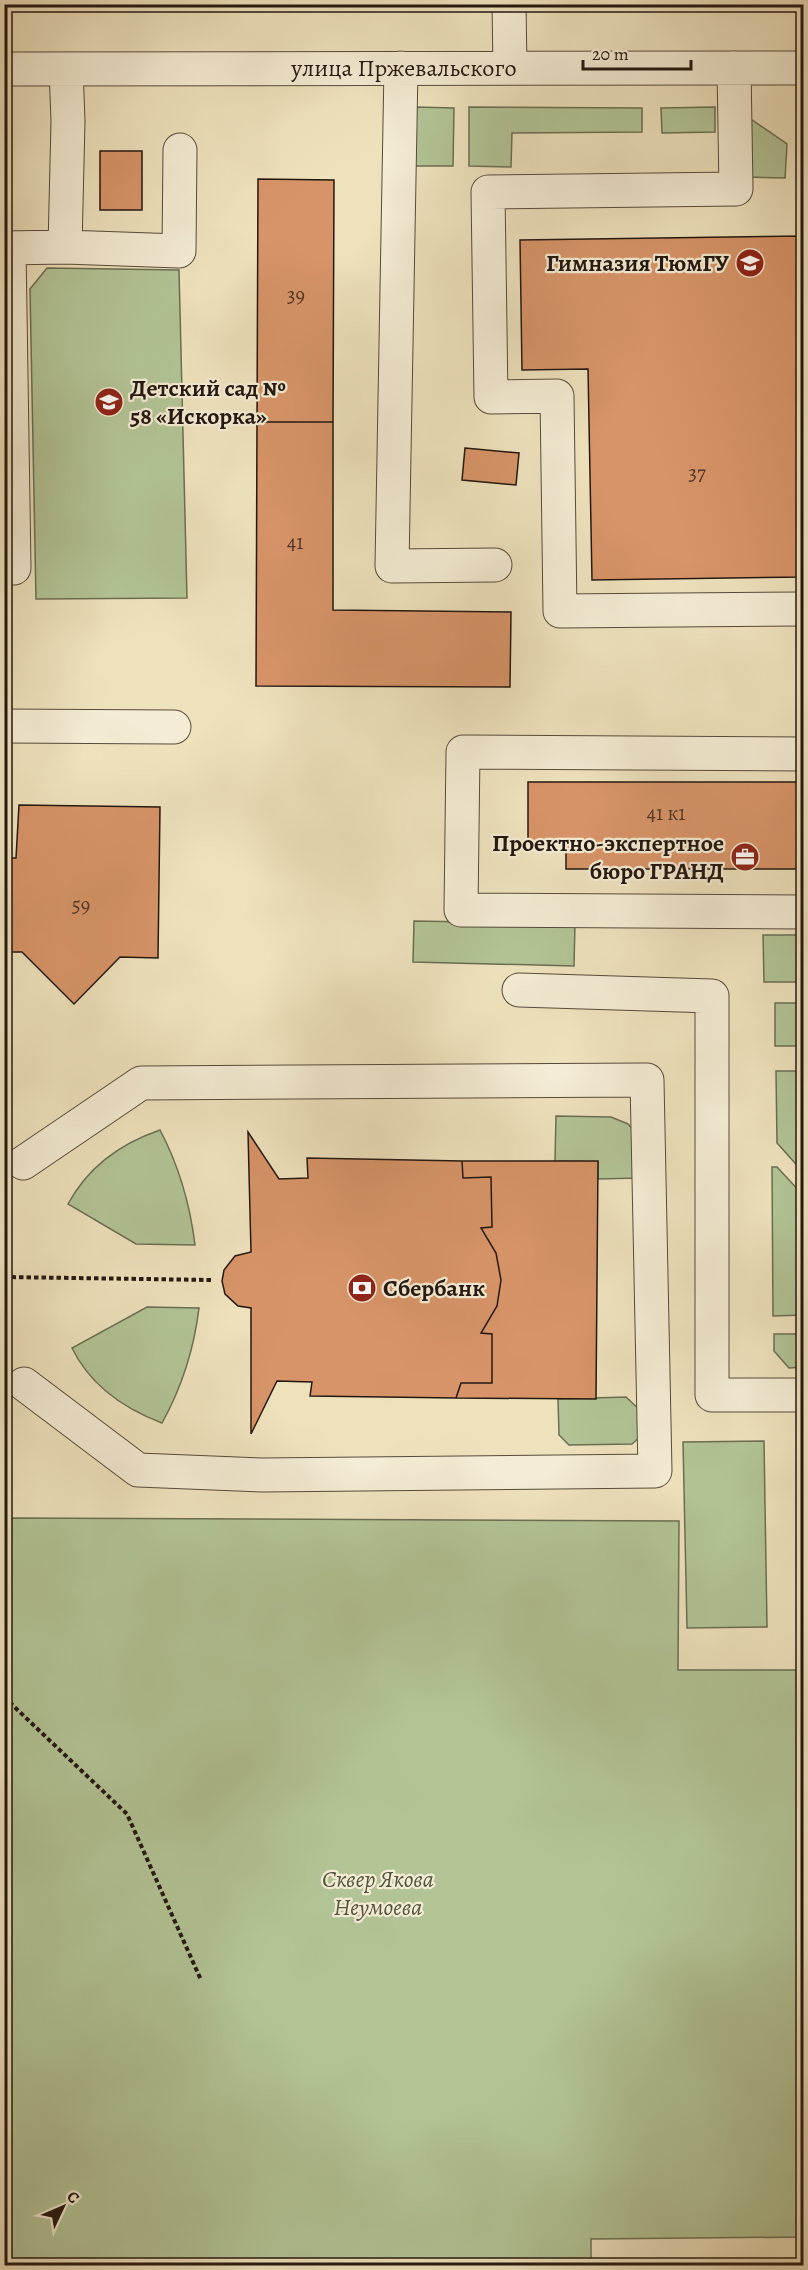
<svg xmlns="http://www.w3.org/2000/svg" width="808" height="2270" font-family="Alegreya,serif">
  <style>
    .green { fill: #b2c496; stroke: #6a6e53; stroke-width: 1.5 }
    .building { fill: #d79468; stroke: #231710; stroke-width: 1.5 }
    .lines { fill: none; stroke-linecap: round; stroke-linejoin: round }
    .minor-casing { stroke: #564a3b; stroke-width: 35 }
    .path { stroke: #231710; stroke-width: 4; stroke-dasharray: 4.5 3; stroke-linecap: butt }
    .minor { stroke: #f4ecd4; stroke-width: 33 }
    .labels { text-anchor: middle; stroke-width: 4.5; stroke-linejoin: round; paint-order: stroke }
    .number-label { font-size: 21px; fill: #503626 }
    .street-label { font-size: 24px; fill: #231710; stroke: #f4ecd4 }
    .poi-label { font-size: 24px; font-weight: bold; fill: #231710; stroke: #f4ecd4; text-anchor: end }
    .park-label { font-size: 24px; font-style: italic; fill: #55543f; stroke: #f4ecd4 }
  </style>
  <rect width="100%" height="100%" fill="#eee2bd"/>
  <filter id="stains"><feTurbulence type="fractalNoise" baseFrequency=".00333" numOctaves="4"/><feColorMatrix values="0 0 0 0 .2 0 0 0 0 .09 0 0 0 0 .02 0 0 0 .5 -.17"/></filter>
  <radialGradient id="worn" r=".72"><stop offset=".6" stop-color="#630" stop-opacity="0"/><stop offset="1" stop-color="#630" stop-opacity=".3"/></radialGradient>
  <path class="green" d="M 416,107 L 454,108 L 453,166 L 415,166 Z
    M 469,107 L 642,108 L 642,132 L 512,133 L 511,167 L 469,166 Z
    M 715,107 L 715,132 L 662,133 L 661,108 Z
    M 748,117 L 787,144 L 785,178 L 748,177 Z
    M 47,268 L 179,270 L 187,598 L 36,599 L 30,289 Z
    M 414,921 L 575,924 L 574,966 L 413,962 Z
    M 803,935 L 803,982 L 764,982 L 763,935 Z
    M 775,1003 L 803,1003 L 803,1046 L 775,1046 Z
    M 776,1071 L 803,1071 L 803,1172 L 777,1143 Z
    M 556,1116 L 611,1117 L 628,1124 L 638,1135 L 638,1178 L 598,1179 L 598,1162 L 555,1161 Z
    M 160,1130 C 179,1166 190,1204 195,1245 L 136,1244 L 68,1204 C 88,1167 122,1143 160,1130 Z
    M 772,1167 L 777,1167 L 803,1195 L 803,1315 L 773,1316 Z
    M 147,1307 L 199,1308 C 194,1349 182,1387 162,1423 C 125,1409 90,1385 72,1348 Z
    M 774,1334 L 803,1334 L 803,1367 L 789,1368 L 774,1351 Z
    M 626,1397 L 642,1412 L 642,1435 L 632,1444 L 569,1445 L 559,1435 L 558,1399 Z
    M 764,1441 L 767,1627 L 687,1628 L 683,1442 Z
    M 5,1518 L 679,1521 L 678,1670 L 803,1670 L 803,2237 L 591,2239 L 591,2266 L 5,2265 Z"/>
  <path class="building" d="M 100,151 L 142,151 L 142,210 L 100,210 Z
    M 258,179 L 334,180 L 333,422 L 257,422 Z
    M 804,236 L 804,577 L 592,580 L 588,369 L 522,370 L 520,240 Z
    M 257,422 L 333,422 L 333,610 L 511,612 L 510,687 L 256,686 Z
    M 465,448 L 519,453 L 516,485 L 462,480 Z
    M 528,782 L 804,782 L 804,869 L 566,869 L 566,843 L 528,843 Z
    M 19,805 L 160,807 L 158,958 L 120,957 L 74,1004 L 22,952 L 4,952 L 4,858 L 16,858 Z
    M 248,1132 L 279,1179 L 308,1178 L 307,1158 L 462,1161 L 463,1178 L 491,1177 L 492,1227 L 481,1228 L 496,1253 L 501,1280 L 497,1306 L 481,1333 L 492,1334 L 492,1383 L 461,1383 L 456,1398 L 310,1396 L 312,1382 L 277,1381 L 251,1434 L 251,1308 L 238,1306 L 225,1294 L 222,1281 L 224,1270 L 235,1256 L 251,1252 Z
    M 462,1161 L 598,1161 L 596,1399 L 456,1398 L 461,1383 L 492,1383 L 492,1334 L 481,1333 L 497,1306 L 501,1280 L 496,1253 L 481,1228 L 492,1227 L 491,1177 L 463,1178 Z"/>
  <g class="lines">
    <g class="minor-casing">
      <path id="minor" d="M 509,4 L 510,68
        M 401,68 L 392,566 L 495,565
        M 734,68 L 736,189 L 488,192 L 491,397 L 557,396 L 560,611 L 804,609
        M 4,69 L 804,68
        M 65,247 L 179,251 L 180,150
        M 4,248 L 65,247 L 68,121 L 66,69
        M 4,568 L 14,568 L 9,248
        M 4,726 L 174,727
        M 804,754 L 463,752 L 461,910 L 804,912
        M 519,990 L 712,996 L 712,1395 L 804,1395
        M 23,1163 L 141,1083 L 647,1080 L 655,1471 L 263,1475 L 138,1470 L 24,1384"/>
    </g>
    <path class="path" d="M 4,7 L 475,7
      M 542,7 L 804,6
      M 4,1277 L 212,1280
      M 4,1697 L 127,1814 L 201,1980"/>
    <use href="#minor" class="minor"/>
  </g>
  <defs>
    <g id="school-disc" transform="scale(1.5)"><circle r="9.5" fill="#8f2418" stroke="#f4ecd4"/><path d="M0-5L7-2L0 1L-7-2ZM-4 1L0 2.5L4 1V4Q0 6-4 4Z" fill="#fff"/></g>
    <g id="office-disc" transform="scale(1.5)"><circle r="9.5" fill="#8f2418" stroke="#f4ecd4"/><path d="M-6-3h4V-5.5h4V-3h4V5H-6ZM-1-4.5V-3h2v-1.5ZM-6 0V1H6V0Z" fill="#fff"/></g>
    <g id="bank-disc" transform="scale(1.5)"><circle r="9.5" fill="#8f2418" stroke="#f4ecd4"/><path d="M-6-4H6V4H-6ZM0-2.3a2.3 2.3 0 1 0 0 4.6a2.3 2.3 0 1 0 0-4.6Z" fill="#fff"/></g>
  </defs>
  <g fill-rule="evenodd">
    <use href="#school-disc" x="750" y="263"/>
    <use href="#school-disc" x="109" y="402"/>
    <use href="#office-disc" x="745" y="857"/>
    <use href="#bank-disc" x="362" y="1288"/>
  </g>
  <g class="labels">
    <g class="number-label">
      <text x="296" y="302">39</text>
      <text x="697" y="480">37</text>
      <text x="295" y="549">41</text>
      <text x="666" y="820">41 к1</text>
      <text x="81" y="912">59</text>
    </g>
    <g class="street-label">
      <text x="404" y="76">улица Пржевальского</text>
    </g>
    <g class="poi-label">
      <text x="729" y="271">Гимназия ТюмГУ</text>
      <text x="130" y="396" text-anchor="start">Детский сад №<tspan x="130" dy="28">58 «Искорка»</tspan></text>
      <text x="724" y="851">Проектно-экспертное<tspan x="724" dy="28">бюро ГРАНД</tspan></text>
      <text x="383" y="1296" text-anchor="start">Сбербанк</text>
    </g>
    <g class="park-label">
      <text x="378" y="1887">Сквер Якова<tspan x="378" dy="28">Неумоева</tspan></text>
    </g>
  </g>
  <rect width="808" height="2270" fill="none" stroke="#eee2bd" stroke-width="24"/>
  <rect x="6" y="6" width="796" height="2258" fill="none" stroke="#231710" stroke-width="3"/>
  <rect x="12" y="12" width="784" height="2246" fill="none" stroke="#231710" stroke-width="1.5"/>
  <g transform="translate(63 2207) rotate(46)" stroke="#f4ecd4" stroke-width="4.5" paint-order="stroke">
  <path d="M0-4.5L10 22L0 15L-10 22Z" fill="#231710"/>
  <text y="-9" font-size="16" font-weight="bold" text-anchor="middle" fill="#231710">С</text>
  </g>
  <path d="M583 60v9h108v-9" fill="none" stroke="#231710" stroke-width="3"/>
  <text x="592" y="60" font-size="18" fill="#231710" stroke="#f4ecd4" stroke-width="4.5" paint-order="stroke">20 m</text>
  <rect width="100%" height="100%" filter="url(#stains)"/>
  <rect width="100%" height="100%" fill="url(#worn)"/>
</svg>
